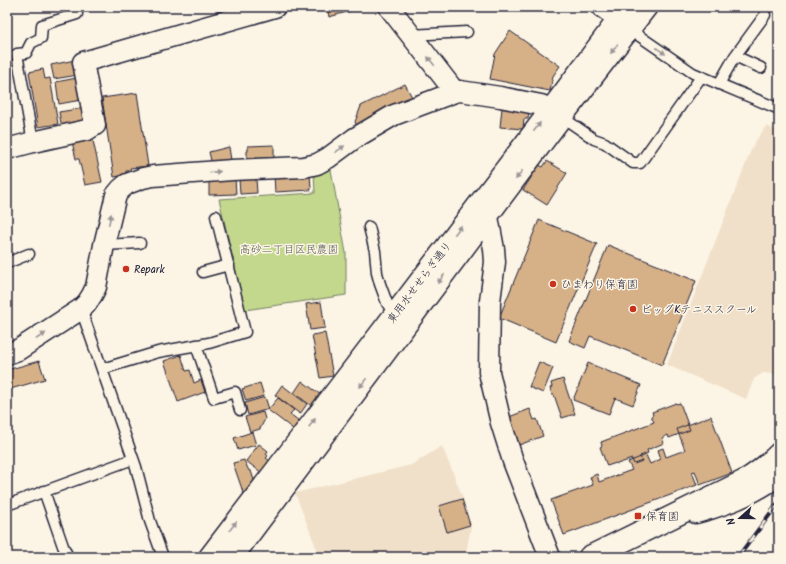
<svg xmlns="http://www.w3.org/2000/svg" width="786" height="564" font-family="Kalam,'Klee One',sans-serif">
  <style>
    .built { fill: #f1e0c9 }
    .green { fill: #c3d88d; stroke: #727d64 }
    .building { fill: #d6b087; stroke: #22223b }
    .lines { fill: none; stroke-linecap: round; stroke-linejoin: round }
    .service-casing { stroke: #22223b; stroke-width: 13 }
    .minor-casing { stroke: #22223b; stroke-width: 23 }
    .tertiary-casing { stroke: #22223b; stroke-width: 25 }
    .service { stroke: #fcf5e5; stroke-width: 10 }
    .minor { stroke: #fcf5e5; stroke-width: 20 }
    .tertiary { stroke: #fcf5e5; stroke-width: 22 }
    .rail-casing { stroke: #22223b; stroke-width: 4.5 }
    .rail { stroke: #fcf5e5; stroke-width: 3; stroke-dasharray: 9; stroke-linecap: butt }
    .oneway { fill: #9a9698 }
    .poi-dot { fill: #c8321e; stroke: #fcf5e5; stroke-width: 1.5 }
    .labels { text-anchor: middle; stroke-width: 3; stroke-linejoin: round; paint-order: stroke }
    .park-label { font-size: 11px; fill: #525954; stroke: #fcf5e5 }
    .poi-label { font-size: 11px; fill: #22223b; stroke: #fcf5e5; text-anchor: start }
    .street-label { font-size: 11px; fill: #22223b; stroke: #fcf5e5 }
  </style>
  <rect width="100%" height="100%" fill="#fcf5e5"/>
  <filter id="ink" filterUnits="userSpaceOnUse"><feTurbulence type="fractalNoise" baseFrequency=".025" numOctaves="2"/><feDisplacementMap in="SourceGraphic" scale="8" xChannelSelector="R" yChannelSelector="G"/><feConvolveMatrix kernelMatrix="1 2 1 2 8 2 1 2 1" color-interpolation-filters="sRGB"/></filter>
  <g filter="url(#ink)">
    <path class="built" d="M 766,126 L 779,131 L 779,375 L 763,373 L 754,379 L 746,399 L 667,365 L 753,145 Z
      M 442,446 L 462,495 L 471,527 L 466,553 L 461,557 L 341,557 L 319,555 L 295,493 L 411,465 Z"/>
    <path class="green" d="M 330,164 L 346,253 L 346,295 L 245,310 L 219,199 L 315,193 L 314,172 Z"/>
    <path class="building" d="M 327,7 L 353,7 L 354,10 L 329,17 Z
      M 510,31 L 560,66 L 553,76 L 550,91 L 490,79 L 495,54 Z
      M 75,60 L 78,75 L 54,79 L 51,65 Z
      M 43,69 L 45,79 L 50,78 L 58,124 L 38,127 L 29,72 Z
      M 77,78 L 81,100 L 59,104 L 56,82 Z
      M 405,84 L 413,99 L 358,128 L 355,122 L 361,106 Z
      M 137,93 L 148,166 L 130,168 L 131,171 L 126,171 L 126,175 L 114,177 L 102,98 Z
      M 84,108 L 86,118 L 82,125 L 62,129 L 59,112 Z
      M 502,108 L 529,110 L 528,119 L 524,119 L 523,129 L 500,127 Z
      M 92,136 L 102,182 L 85,185 L 79,159 L 76,159 L 72,142 Z
      M 274,145 L 274,162 L 247,162 L 247,151 L 248,151 L 248,146 Z
      M 229,147 L 231,160 L 212,165 L 209,152 Z
      M 547,161 L 567,173 L 547,205 L 523,190 L 539,165 L 543,167 Z
      M 310,173 L 311,190 L 275,192 L 274,176 Z
      M 235,178 L 236,194 L 209,195 L 209,180 Z
      M 256,178 L 257,193 L 240,194 L 239,179 Z
      M 539,220 L 597,244 L 556,342 L 499,318 Z
      M 608,245 L 696,281 L 662,365 L 590,336 L 585,348 L 569,341 Z
      M 321,302 L 325,328 L 310,330 L 306,304 Z
      M 325,333 L 333,376 L 320,378 L 312,335 Z
      M 181,355 L 186,371 L 190,370 L 194,383 L 201,380 L 205,392 L 178,402 L 164,361 Z
      M 39,361 L 45,379 L 7,390 L 7,370 Z
      M 539,362 L 553,368 L 543,393 L 529,387 Z
      M 588,363 L 641,385 L 633,405 L 615,398 L 609,414 L 573,400 Z
      M 563,379 L 575,414 L 562,418 L 554,395 L 552,395 L 550,388 L 552,387 L 551,383 Z
      M 302,381 L 321,395 L 313,407 L 294,393 Z
      M 260,383 L 264,396 L 246,401 L 242,389 Z
      M 282,385 L 307,404 L 300,414 L 275,395 Z
      M 265,397 L 269,409 L 248,415 L 245,403 Z
      M 278,398 L 294,410 L 290,414 L 303,424 L 297,432 L 268,410 Z
      M 676,403 L 677,404 L 680,403 L 690,430 L 669,438 L 668,435 L 662,438 L 664,443 L 647,450 L 648,453 L 640,456 L 642,461 L 634,464 L 632,459 L 617,464 L 616,463 L 607,466 L 600,447 L 602,446 L 601,442 L 654,422 L 651,416 L 653,415 L 652,412 Z
      M 530,409 L 534,420 L 537,419 L 543,436 L 519,445 L 509,417 Z
      M 263,412 L 265,419 L 260,429 L 250,432 L 245,417 Z
      M 711,416 L 732,473 L 700,485 L 695,471 L 692,472 L 697,485 L 564,535 L 551,500 L 593,485 L 590,477 L 597,474 L 599,482 L 632,470 L 628,462 L 646,455 L 650,464 L 661,459 L 658,450 L 663,448 L 666,457 L 685,450 L 677,429 Z
      M 252,432 L 256,445 L 238,450 L 234,438 Z
      M 259,444 L 268,451 L 266,454 L 268,456 L 266,458 L 271,462 L 262,473 L 246,461 Z
      M 244,460 L 249,471 L 251,471 L 256,486 L 245,496 L 243,492 L 233,463 Z
      M 462,499 L 470,525 L 447,532 L 439,506 Z"/>
    <g class="lines">
      <g class="service-casing">
        <path id="service" d="M 630,28 L 635,33 L 693,73 L 779,109
          M 410,35 L 467,32
          M 735,56 L 761,68
          M 719,84 L 735,56 L 765,15
          M 562,117 L 594,139 L 605,143 L 633,163 L 640,163 L 701,77
          M 33,142 L 17,54 L 26,53 L 31,43 L 41,38 L 42,25 L 77,14
          M 369,227 L 375,251 L 377,273 L 380,284 L 387,303 L 394,314
          M 104,245 L 140,243
          M 7,263 L 29,254
          M 203,272 L 229,265
          M 81,309 L 136,467 L 150,521 L 163,557
          M 196,345 L 214,398 L 235,392 L 240,410
          M 102,369 L 158,352 L 209,343 L 245,332 L 216,216
          M 44,491 L 63,546 L 68,557
          M 7,505 L 133,459"/>
      </g>
      <g class="minor-casing">
        <path id="minor" d="M 389,7 L 455,92
          M 602,7 L 629,26
          M 7,149 L 33,142 L 87,130 L 95,125 L 83,62 L 275,7
          M 488,217 L 494,249 L 495,262 L 490,301 L 489,372 L 501,423 L 513,461 L 550,557
          M 7,354 L 18,350 L 81,309 L 87,303 L 92,295 L 96,287 L 104,245 L 116,195 L 121,189 L 127,184 L 143,178 L 153,176 L 232,170 L 304,167 L 317,164 L 328,158 L 355,138 L 394,115 L 455,92 L 460,91 L 500,97 L 541,105 L 551,109 L 560,116
          M 696,513 C 726,505 755,494 779,475
          M 209,557 L 551,109 L 627,7
          M 233,557 L 562,117 L 647,7"/>
      </g>
      <g class="tertiary-casing">
        <path id="tertiary" d="M 590,557 L 743,482 C 757,474 767,466 779,454"/>
      </g>
      <use href="#service" class="service"/>
      <use href="#minor" class="minor"/>
      <use href="#tertiary" class="tertiary"/>
      <g class="rail-casing">
        <path id="rail" d="M 738,557 L 779,502"/>
      </g>
      <use href="#rail" class="rail"/>
    </g>
    <defs><path id="oneway-solid" d="M-6-.8H1V-3.2L6.5 0L1 3.2V.8H-6Z"/></defs>
    <g class="oneway">
      <use href="#oneway-solid" transform="translate(614 49) rotate(127)"/>
      <use href="#oneway-solid" transform="translate(661 51) rotate(35)"/>
      <use href="#oneway-solid" transform="translate(431 61) rotate(-128)"/>
      <use href="#oneway-solid" transform="translate(537 127) rotate(-53)"/>
      <use href="#oneway-solid" transform="translate(340 149) rotate(-36)"/>
      <use href="#oneway-solid" transform="translate(215 172) rotate(-6)"/>
      <use href="#oneway-solid" transform="translate(519 175) rotate(127)"/>
      <use href="#oneway-solid" transform="translate(110 219) rotate(-77)"/>
      <use href="#oneway-solid" transform="translate(458 230) rotate(-53)"/>
      <use href="#oneway-solid" transform="translate(441 279) rotate(127)"/>
      <use href="#oneway-solid" transform="translate(41 336) rotate(-33)"/>
      <use href="#oneway-solid" transform="translate(363 383) rotate(127)"/>
      <use href="#oneway-solid" transform="translate(312 423) rotate(-53)"/>
      <use href="#oneway-solid" transform="translate(233 526) rotate(-53)"/>
    </g>
  </g>
  <g class="poi-dot">
    <circle cx="126" cy="269" r="4"/>
    <circle cx="553" cy="284" r="4"/>
    <circle cx="633" cy="309" r="4"/>
    <rect x="634" y="512" width="8" height="8" rx="2"/>
  </g>
  <g class="labels">
    <g class="park-label">
      <text x="289" y="253">高砂二丁目区民農園</text>
    </g>
    <g class="poi-label">
      <text x="134" y="273">Repark</text>
      <text x="561" y="288">ひまわり保育園</text>
      <text x="641" y="313">ビッグKテニススクール</text>
      <text x="646" y="520">保育園</text>
    </g>
    <g class="street-label">
      <text transform="translate(419 282) rotate(-53)" y="4">東用水せせらぎ通り</text>
    </g>
  </g>
  <rect width="786" height="564" fill="none" stroke="#fcf5e5" stroke-width="24"/>
  <rect x="12" y="12" width="762" height="540" fill="none" stroke="#22223b" stroke-width="1.5" filter="url(#ink)"/>
  <g transform="translate(740 518) rotate(249)" stroke="#fcf5e5" stroke-width="3" paint-order="stroke">
  <path d="M0-3L7 15L0 10L-7 15Z" fill="#22223b"/>
  <text y="-6" font-size="11" font-weight="bold" text-anchor="middle" fill="#22223b">N</text>
  </g>
</svg>
